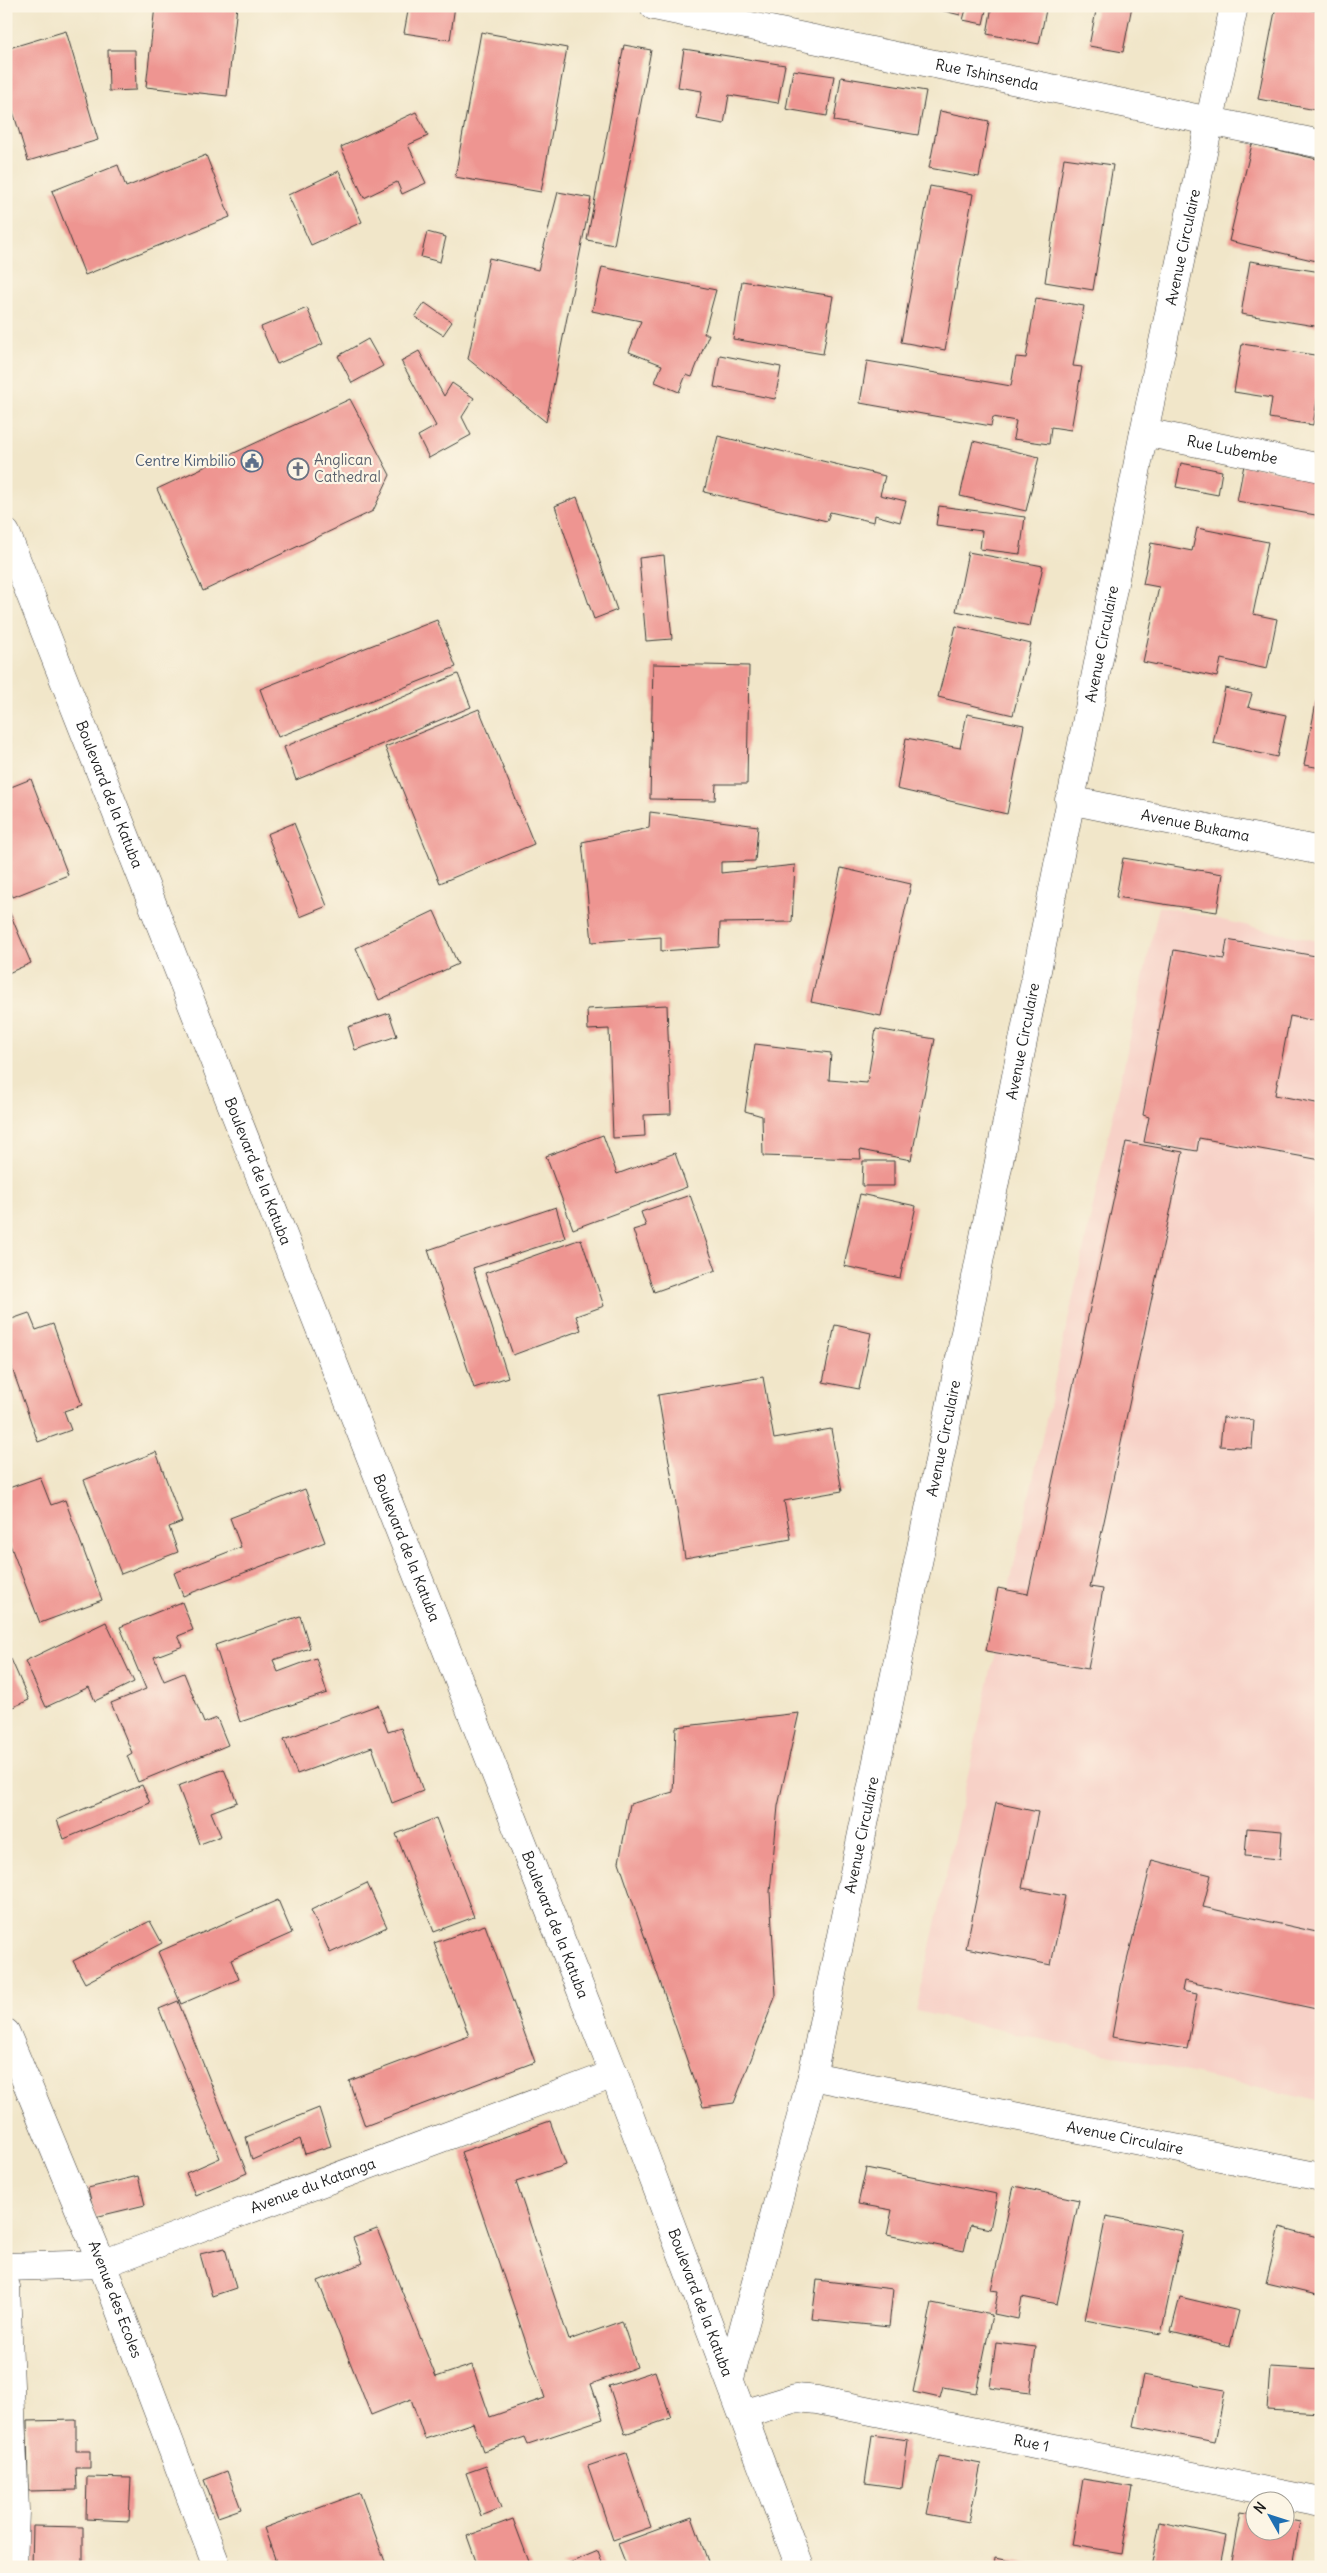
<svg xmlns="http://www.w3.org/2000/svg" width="1327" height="2573" font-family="Delius,sans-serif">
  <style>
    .built { fill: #f7d1c7 }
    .building { fill: #ee9591 }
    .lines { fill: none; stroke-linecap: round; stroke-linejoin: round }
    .minor-casing { stroke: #3c3a36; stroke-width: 29 }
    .tertiary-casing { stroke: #3c3a36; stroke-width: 29 }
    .minor { stroke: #fff; stroke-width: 28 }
    .tertiary { stroke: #fff; stroke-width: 28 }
    .labels { text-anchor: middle; stroke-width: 4.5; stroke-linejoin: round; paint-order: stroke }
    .street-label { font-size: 15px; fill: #1c1c1c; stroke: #fcf5e5 }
    .worship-label { font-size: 15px; fill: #5b616d; stroke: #fcf5e5; text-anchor: start }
    .service-label { font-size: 15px; fill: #4e5e75; stroke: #fcf5e5; text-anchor: end }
  </style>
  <rect width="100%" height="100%" fill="#fcf5e5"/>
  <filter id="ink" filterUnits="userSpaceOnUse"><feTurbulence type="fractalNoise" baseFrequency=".02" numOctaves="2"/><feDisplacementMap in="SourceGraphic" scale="10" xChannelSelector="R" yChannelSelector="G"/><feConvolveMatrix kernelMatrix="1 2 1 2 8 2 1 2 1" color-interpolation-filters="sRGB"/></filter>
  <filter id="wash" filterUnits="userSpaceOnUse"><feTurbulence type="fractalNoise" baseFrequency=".0096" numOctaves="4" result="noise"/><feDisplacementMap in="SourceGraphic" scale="20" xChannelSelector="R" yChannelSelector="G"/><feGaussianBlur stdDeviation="1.12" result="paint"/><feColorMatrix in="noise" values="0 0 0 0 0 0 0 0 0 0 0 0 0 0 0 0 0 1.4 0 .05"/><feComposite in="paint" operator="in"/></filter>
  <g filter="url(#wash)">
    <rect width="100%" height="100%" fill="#f1e6c9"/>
    <path class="built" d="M 1159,906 L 1321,942 L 1321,2102 L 916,2011 Z"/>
    <g id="blocks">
      <path class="building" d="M 155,6 L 237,6 L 227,96 L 146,87 Z
        M 409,6 L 455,6 L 450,40 L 404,33 Z
        M 925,6 L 961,6 L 960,15 Z
        M 967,6 L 987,6 L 983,24 L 963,20 Z
        M 992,6 L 1025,6 L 1046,10 L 1039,44 L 987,34 Z
        M 1097,6 L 1132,6 L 1123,52 L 1089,46 Z
        M 1276,6 L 1292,6 L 1321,12 L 1321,111 L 1258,99 Z
        M 66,31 L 98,140 L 28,161 L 6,88 L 6,49 Z
        M 481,32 L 567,48 L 541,192 L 455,177 Z
        M 624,45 L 651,50 L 614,245 L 587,240 Z
        M 684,49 L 785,65 L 778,103 L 729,95 L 724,124 L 697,119 L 702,91 L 678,87 Z
        M 108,50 L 135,50 L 136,90 L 109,91 Z
        M 793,70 L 834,76 L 827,116 L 786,109 Z
        M 841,77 L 926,91 L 918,135 L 834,121 Z
        M 940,111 L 989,121 L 979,177 L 929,168 Z
        M 416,112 L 428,136 L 408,145 L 426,183 L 402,194 L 397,182 L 364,198 L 341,147 Z
        M 1252,144 L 1321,160 L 1321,262 L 1229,241 Z
        M 206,155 L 230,217 L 85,275 L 52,191 L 118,165 L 126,187 Z
        M 1064,158 L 1113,165 L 1093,290 L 1045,282 Z
        M 339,171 L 362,222 L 311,245 L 288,195 Z
        M 930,186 L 973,194 L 945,350 L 901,342 Z
        M 558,192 L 591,198 L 546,422 L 468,359 L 489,258 L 538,270 Z
        M 427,232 L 446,237 L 440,262 L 421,257 Z
        M 1250,261 L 1321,272 L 1321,327 L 1241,314 Z
        M 602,267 L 716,290 L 704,334 L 709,334 L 692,377 L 686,375 L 679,392 L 655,382 L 662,365 L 629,352 L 641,321 L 592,311 Z
        M 742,281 L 833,296 L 823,354 L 733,339 Z
        M 1036,298 L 1084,306 L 1073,366 L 1082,367 L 1071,430 L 1051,427 L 1049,444 L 1013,439 L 1016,421 L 993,417 L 991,426 L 860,403 L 867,361 L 1011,386 L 1016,357 L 1026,358 Z
        M 425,303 L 452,322 L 443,335 L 415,317 Z
        M 307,308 L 323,344 L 277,364 L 261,327 Z
        M 368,339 L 383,366 L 352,383 L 338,356 Z
        M 1242,344 L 1321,356 L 1321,376 L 1313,425 L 1269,418 L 1272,398 L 1234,392 Z
        M 419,351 L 444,396 L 452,383 L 474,398 L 462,417 L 471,435 L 429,458 L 418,436 L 436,426 L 401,361 Z
        M 720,355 L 781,367 L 775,399 L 714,387 Z
        M 350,399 L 390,475 L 373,511 L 203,591 L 157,489 Z
        M 718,436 L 885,476 L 880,495 L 906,501 L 900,522 L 875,515 L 874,522 L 830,512 L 827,521 L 704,492 Z
        M 973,441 L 1039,457 L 1026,511 L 960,496 Z
        M 1181,463 L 1222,471 L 1218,495 L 1176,487 Z
        M 1244,465 L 1321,479 L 1321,516 L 1237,501 Z
        M 577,497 L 617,610 L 594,619 L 555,506 Z
        M 939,506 L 1025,517 L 1020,554 L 980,549 L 982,531 L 936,525 Z
        M 1197,528 L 1268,542 L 1253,614 L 1277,619 L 1267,669 L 1221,659 L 1217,677 L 1143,662 L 1159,587 L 1143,584 L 1151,543 L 1192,551 Z
        M 968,552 L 1043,566 L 1030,626 L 956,611 Z
        M 664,555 L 672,639 L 646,641 L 639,558 Z
        M 437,620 L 456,667 L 278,737 L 260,689 Z
        M 956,626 L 1031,644 L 1013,715 L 938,697 Z
        M 653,664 L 749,666 L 747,784 L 716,784 L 715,800 L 650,799 Z
        M 458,674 L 471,707 L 296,780 L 284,747 Z
        M 1320,682 L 1321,682 L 1321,768 L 1304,765 Z
        M 1225,688 L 1252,694 L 1248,707 L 1286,715 L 1277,757 L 1213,743 Z
        M 479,709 L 534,844 L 440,883 L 385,747 Z
        M 967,714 L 1024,725 L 1007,814 L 897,789 L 906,738 L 960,748 Z
        M 31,779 L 68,875 L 13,897 L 11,893 L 6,895 L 6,789 Z
        M 650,812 L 758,826 L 755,861 L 721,862 L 721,873 L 795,865 L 792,922 L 720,923 L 719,947 L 661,951 L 661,937 L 592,942 L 582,842 L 649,828 Z
        M 294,823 L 327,906 L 300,917 L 267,834 Z
        M 1123,858 L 1223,874 L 1217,912 L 1116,897 Z
        M 841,868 L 911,884 L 881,1016 L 811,1002 Z
        M 6,904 L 31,963 L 6,974 Z
        M 434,911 L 458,964 L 379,1000 L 356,948 Z
        M 1227,940 L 1321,957 L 1321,1022 L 1290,1016 L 1275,1095 L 1321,1104 L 1321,1160 L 1199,1138 L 1197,1151 L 1144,1142 L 1149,1117 L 1143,1115 L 1174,950 L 1224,959 Z
        M 667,1005 L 671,1114 L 644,1115 L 645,1136 L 613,1138 L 609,1029 L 588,1030 L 587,1009 Z
        M 389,1013 L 397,1036 L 355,1050 L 348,1027 Z
        M 876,1029 L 935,1039 L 911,1160 L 860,1150 L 861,1159 L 763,1156 L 762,1116 L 745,1111 L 755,1044 L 831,1053 L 829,1080 L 867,1083 Z
        M 603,1135 L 617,1174 L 675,1153 L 687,1187 L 573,1229 L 546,1156 Z
        M 1126,1142 L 1183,1152 L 1090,1587 L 1103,1589 L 1088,1669 L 986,1651 L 998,1588 L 1028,1594 Z
        M 863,1161 L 894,1161 L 894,1186 L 862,1186 Z
        M 860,1194 L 916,1206 L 900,1278 L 844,1266 Z
        M 690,1195 L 716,1270 L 654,1292 L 633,1230 L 646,1226 L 641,1212 Z
        M 556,1207 L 565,1238 L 473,1268 L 508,1377 L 474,1388 L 428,1250 Z
        M 581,1239 L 604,1306 L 576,1316 L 581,1330 L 513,1355 L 485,1273 Z
        M 29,1313 L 36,1330 L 53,1324 L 82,1405 L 64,1411 L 71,1430 L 38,1442 L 6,1351 L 6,1321 Z
        M 835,1325 L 871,1333 L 859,1389 L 823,1382 Z
        M 763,1377 L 774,1439 L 831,1429 L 842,1491 L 784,1501 L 791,1539 L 685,1558 L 658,1395 Z
        M 1223,1417 L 1254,1420 L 1252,1448 L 1220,1446 Z
        M 156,1452 L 182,1522 L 169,1527 L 178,1552 L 121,1574 L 84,1480 Z
        M 40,1477 L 51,1505 L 65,1500 L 102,1600 L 40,1623 L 6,1534 L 6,1489 Z
        M 305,1489 L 325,1542 L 183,1596 L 174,1573 L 241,1547 L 230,1518 Z
        M 182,1602 L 193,1630 L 178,1636 L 183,1646 L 154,1657 L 164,1681 L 184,1673 L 204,1723 L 217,1718 L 228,1745 L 138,1782 L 127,1756 L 132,1753 L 111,1703 L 146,1689 L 120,1627 Z
        M 300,1616 L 310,1648 L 273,1660 L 278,1672 L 316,1658 L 327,1693 L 240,1722 L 215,1645 Z
        M 106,1622 L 134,1682 L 95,1701 L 89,1687 L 46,1707 L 25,1661 Z
        M 11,1659 L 29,1700 L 6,1710 L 6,1661 Z
        M 378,1705 L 388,1732 L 401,1728 L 423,1791 L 392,1803 L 372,1747 L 297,1774 L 284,1739 Z
        M 799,1713 L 778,1806 L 770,1892 L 776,1995 L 734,2103 L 703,2107 L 619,1862 L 630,1804 L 673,1792 L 676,1727 Z
        M 224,1769 L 237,1802 L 211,1812 L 221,1836 L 200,1844 L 178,1786 Z
        M 142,1785 L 150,1803 L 64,1839 L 57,1820 Z
        M 996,1803 L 1038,1812 L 1022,1888 L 1065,1896 L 1051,1965 L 966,1948 Z
        M 436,1818 L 474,1917 L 434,1932 L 396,1834 Z
        M 1247,1828 L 1282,1831 L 1280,1859 L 1245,1856 Z
        M 1152,1860 L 1211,1875 L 1203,1907 L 1321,1933 L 1321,2010 L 1184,1981 L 1182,1991 L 1197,1994 L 1187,2049 L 1112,2037 L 1122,1981 Z
        M 367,1883 L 387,1927 L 330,1953 L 311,1910 Z
        M 278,1900 L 292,1933 L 231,1960 L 239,1979 L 181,2004 L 158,1952 Z
        M 150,1921 L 162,1943 L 85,1983 L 73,1961 Z
        M 485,1925 L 535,2062 L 365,2126 L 349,2081 L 469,2036 L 434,1943 Z
        M 178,2001 L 247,2173 L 195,2195 L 186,2173 L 220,2158 L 159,2009 Z
        M 319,2108 L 331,2146 L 305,2154 L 300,2139 L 252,2160 L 246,2137 Z
        M 550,2121 L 566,2165 L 516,2182 L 569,2340 L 622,2321 L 637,2367 L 591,2384 L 603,2419 L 528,2444 L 525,2437 L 483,2451 L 473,2423 L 425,2439 L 411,2399 L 371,2415 L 318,2281 L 363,2263 L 353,2238 L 377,2229 L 436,2377 L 472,2365 L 490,2417 L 545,2398 L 461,2152 Z
        M 866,2168 L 997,2194 L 990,2229 L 970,2225 L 964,2251 L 887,2235 L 892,2210 L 858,2204 Z
        M 138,2176 L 145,2205 L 95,2217 L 88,2188 Z
        M 1014,2186 L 1079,2200 L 1057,2304 L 1022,2297 L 1018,2319 L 994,2314 L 998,2291 L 991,2290 Z
        M 1106,2216 L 1183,2231 L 1161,2334 L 1085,2320 Z
        M 1280,2227 L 1321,2238 L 1321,2296 L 1266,2283 Z
        M 225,2248 L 236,2288 L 212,2296 L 200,2254 Z
        M 817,2280 L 893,2289 L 889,2327 L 812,2319 Z
        M 1180,2297 L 1239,2311 L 1230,2346 L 1171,2332 Z
        M 932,2303 L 992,2315 L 976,2393 L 943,2387 L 940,2398 L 913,2392 Z
        M 996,2342 L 1036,2347 L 1030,2393 L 990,2388 Z
        M 1270,2367 L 1321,2370 L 1321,2413 L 1267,2410 Z
        M 655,2371 L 671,2418 L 625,2434 L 609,2386 Z
        M 1143,2375 L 1225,2390 L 1215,2442 L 1133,2426 Z
        M 76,2420 L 76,2451 L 90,2451 L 90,2468 L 76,2468 L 77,2490 L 28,2491 L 27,2421 Z
        M 872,2435 L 908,2440 L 902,2488 L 865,2483 Z
        M 626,2453 L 651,2527 L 613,2540 L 588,2466 Z
        M 939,2456 L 981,2464 L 969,2522 L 927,2514 Z
        M 486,2466 L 501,2508 L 481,2516 L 466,2473 Z
        M 227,2471 L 241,2509 L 218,2517 L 204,2480 Z
        M 87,2477 L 131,2478 L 129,2521 L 86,2519 Z
        M 1083,2479 L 1133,2487 L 1122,2553 L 1072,2545 Z
        M 360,2493 L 387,2567 L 278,2567 L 264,2528 Z
        M 1241,2512 L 1254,2514 L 1254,2530 L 1284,2530 L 1284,2519 L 1300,2522 L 1292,2567 L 1231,2567 Z
        M 692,2517 L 710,2567 L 627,2567 L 618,2544 Z
        M 513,2519 L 531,2567 L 478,2567 L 467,2536 Z
        M 1160,2522 L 1226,2536 L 1220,2567 L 1151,2567 Z
        M 33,2526 L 83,2527 L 83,2567 L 32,2567 Z
        M 598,2551 L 604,2567 L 560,2567 Z
        M 995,2558 L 1033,2566 L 1033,2567 L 994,2567 Z"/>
    </g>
  </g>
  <g filter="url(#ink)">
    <use href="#blocks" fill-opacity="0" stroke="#3c3a36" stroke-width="1"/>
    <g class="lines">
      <g class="minor-casing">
        <g id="minor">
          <path id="s1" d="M 654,6 L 1321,144"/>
          <path id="s2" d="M 1144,432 L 1321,468"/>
          <path id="s3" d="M 1069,800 L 1321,851"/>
          <path id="s4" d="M 6,2033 L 102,2264 L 217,2567"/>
          <path id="s5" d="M 812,2076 L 1321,2177"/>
          <path id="s6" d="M 6,2267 L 102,2264 L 614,2074"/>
          <path d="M 6,2287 L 15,2511 L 13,2567"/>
          <path id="s7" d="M 743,2414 L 796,2398 L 817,2400 L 1321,2502"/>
        </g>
      </g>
      <g class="tertiary-casing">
        <g id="tertiary">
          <path id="s8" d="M 6,533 L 614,2074 L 800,2567"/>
          <path id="s9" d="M 730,2378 L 812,2076 L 952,1398 L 1144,432 L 1234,6"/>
        </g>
      </g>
      <use href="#minor" class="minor"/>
      <use href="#tertiary" class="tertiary"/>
    </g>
  </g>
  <defs>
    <g id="civic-ring" transform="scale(1.125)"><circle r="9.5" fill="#fcf5e5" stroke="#5c6f8a" stroke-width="1.5"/><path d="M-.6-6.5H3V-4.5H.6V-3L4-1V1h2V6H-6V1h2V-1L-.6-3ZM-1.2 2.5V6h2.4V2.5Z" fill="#5c6f8a"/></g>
    <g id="church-ring" transform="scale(1.125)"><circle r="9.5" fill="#fcf5e5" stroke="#6b7280" stroke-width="1.5"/><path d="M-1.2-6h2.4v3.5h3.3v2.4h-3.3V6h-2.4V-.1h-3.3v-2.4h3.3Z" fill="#6b7280"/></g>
  </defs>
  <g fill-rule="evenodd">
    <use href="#civic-ring" x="252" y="461"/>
    <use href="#church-ring" x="298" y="469"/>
  </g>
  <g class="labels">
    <g class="street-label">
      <text dy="5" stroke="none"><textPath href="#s1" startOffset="340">Rue Tshinsenda</textPath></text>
      <text dy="5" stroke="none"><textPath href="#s9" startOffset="2179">Avenue Circulaire</textPath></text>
      <text dy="5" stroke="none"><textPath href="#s2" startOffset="90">Rue Lubembe</textPath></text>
      <text dy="5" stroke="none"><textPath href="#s9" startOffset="1774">Avenue Circulaire</textPath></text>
      <text dy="5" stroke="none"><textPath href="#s8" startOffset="281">Boulevard de la Katuba</textPath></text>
      <text dy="5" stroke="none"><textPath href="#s3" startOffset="129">Avenue Bukama</textPath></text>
      <text dy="5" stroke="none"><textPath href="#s9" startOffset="1369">Avenue Circulaire</textPath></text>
      <text dy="5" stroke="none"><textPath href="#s8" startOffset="686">Boulevard de la Katuba</textPath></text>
      <text dy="5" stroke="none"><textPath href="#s9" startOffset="964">Avenue Circulaire</textPath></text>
      <text dy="5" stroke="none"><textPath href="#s8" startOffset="1091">Boulevard de la Katuba</textPath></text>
      <text dy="5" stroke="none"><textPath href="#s9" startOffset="559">Avenue Circulaire</textPath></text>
      <text dy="5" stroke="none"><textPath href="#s8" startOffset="1496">Boulevard de la Katuba</textPath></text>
      <text dy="5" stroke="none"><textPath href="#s5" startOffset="319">Avenue Circulaire</textPath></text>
      <text dy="5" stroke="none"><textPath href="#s6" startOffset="321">Avenue du Katanga</textPath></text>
      <text dy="5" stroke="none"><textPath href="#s4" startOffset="288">Avenue des Ecoles</textPath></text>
      <text dy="5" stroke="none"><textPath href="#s8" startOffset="1901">Boulevard de la Katuba</textPath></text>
      <text dy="5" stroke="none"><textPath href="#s7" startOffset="295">Rue 1</textPath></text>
    </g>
    <g class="worship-label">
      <text x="314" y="465">Anglican<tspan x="314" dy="17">Cathedral</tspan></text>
    </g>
    <g class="service-label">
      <text x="236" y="466">Centre Kimbilio</text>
    </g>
  </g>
  <rect width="1327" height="2573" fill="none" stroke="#fcf5e5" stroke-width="25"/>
  <g transform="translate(1270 2516) rotate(309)"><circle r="24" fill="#fcf5e5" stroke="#a29e95"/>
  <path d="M0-4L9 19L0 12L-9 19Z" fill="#1f6fb2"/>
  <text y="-8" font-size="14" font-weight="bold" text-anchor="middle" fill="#1c1c1c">N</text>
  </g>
</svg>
